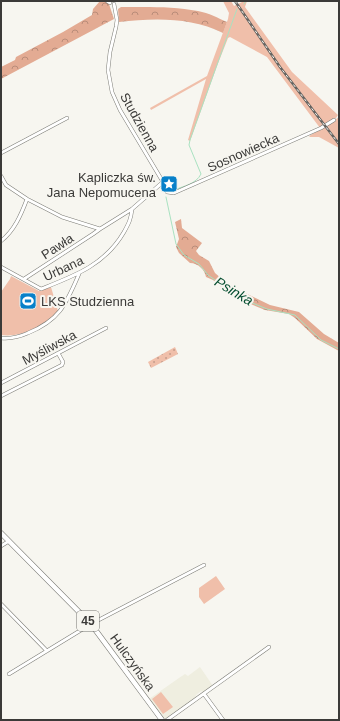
<svg xmlns="http://www.w3.org/2000/svg" width="340" height="721" font-family="Arial,sans-serif">
  <style>
    .built { fill: #efeee0 }
    .grass { fill: #f0bfaa }
    .forest { fill: url(#forest-crowns) }
    .garden { fill: url(#garden-dots) }
    .lines { fill: none; stroke-linecap: round; stroke-linejoin: round }
    .stream { stroke: #a9e2c1; stroke-width: 1 }
    .minor-casing { stroke: #7c7c76; stroke-width: 4 }
    .primary-casing { stroke: #7c7c76; stroke-width: 5.5 }
    .minor { stroke: #fff; stroke-width: 3 }
    .primary { stroke: #fff; stroke-width: 4.5 }
    .rail-casing { stroke: #656461; stroke-width: 2.5 }
    .rail { stroke: #f7f6f0; stroke-width: 1; stroke-dasharray: 3; stroke-linecap: butt }
    .labels { text-anchor: middle; stroke-width: 4; stroke-linejoin: round; paint-order: stroke }
    .shield { fill: #f7f6f0; stroke: #73726f; stroke-width: 1 }
    .shield-label { font-size: 12px; font-weight: bold; fill: #3b3a38 }
    .street-label { font-size: 13px; fill: #3b3a38; stroke: #f7f6f0 }
    .poi-label { font-size: 13px; fill: #3b3a38; stroke: #f7f6f0; text-anchor: end }
    .water-label { font-size: 14px; font-style: italic; fill: #054e30; stroke: #f7f6f0 }
  </style>
  <defs>
    <pattern id="forest-crowns" width="20" height="18" patternUnits="userSpaceOnUse"><rect width="20" height="18" fill="#e3ab93"/><path d="M2 6a3 3 0 1 1 6 0M12 15a3 3 0 1 1 6 0" fill="none" stroke="#b98c79"/></pattern>
    <pattern id="garden-dots" width="8" height="8" patternUnits="userSpaceOnUse"><rect width="8" height="8" fill="#f0bfaa"/><path d="M2 2h.1M6 6h.1" fill="none" stroke="#c49c8b" stroke-width="1.8" stroke-linecap="round"/></pattern>
  </defs>
  <rect width="100%" height="100%" fill="#f7f6f0"/>
  <path class="built" d="M 200,667 L 213,686 L 203,692 L 201,691 L 196,695 L 195,699 L 164,720 L 149,699 L 179,678 L 185,674 L 188,676 Z"/>
  <path class="grass" d="M 223,1 L 231,1 L 234,6 L 242,2 L 242,1 L 247,1 L 245,7 L 292,72 L 338,115 L 336,118 L 320,128 L 267,57 L 230,37 L 228,38 L 217,66 L 190,141 L 188,140 L 206,79 L 151,110 L 150,108 L 207,76 L 228,19 L 229,13 Z
    M 339,117 L 339,148 L 319,137 L 310,137 L 309,136 L 328,125 Z
    M 11,276 L 39,291 L 51,287 L 58,311 C 45,326 21,338 1,335 L 1,292 L 10,279 Z
    M 216,576 L 225,589 L 204,604 L 199,597 L 199,588 Z
    M 161,692 L 173,707 L 163,714 L 152,699 Z"/>
  <path class="forest" d="M 100,1 L 105,1 L 109,4 L 114,19 L 1,79 L 1,67 L 15,60 L 16,57 L 63,32 L 92,15 L 93,9 Z
    M 121,7 C 146,7 173,6 198,11 C 209,13 218,18 227,22 L 223,33 C 191,17 154,18 119,22 L 118,9 Z
    M 181,219 L 182,228 L 202,243 L 196,251 L 199,255 L 209,261 L 215,273 L 229,285 L 270,305 L 299,312 L 324,334 L 339,343 L 339,351 L 317,339 L 295,318 L 289,314 L 265,310 L 241,300 L 226,291 L 213,280 L 206,277 C 205,270 198,263 190,263 L 179,253 L 176,247 L 179,239 L 175,222 Z"/>
  <path class="garden" d="M 175,347 L 178,354 L 151,368 L 148,362 Z"/>
  <g class="lines">
    <path class="stream" d="M 244,4 L 246,1
      M 174,190 C 184,186 196,184 201,174 L 189,145 L 190,140 L 237,9
      M 166,197 L 176,244 L 184,255 L 199,264 L 208,275 L 240,298 L 267,309 L 295,315 L 321,340 L 339,349"/>
    <g class="minor-casing">
      <path id="minor" d="M 107,1 L 110,3
        M 114,4 L 117,20 L 116,27 L 110,52 L 108,70 L 112,92 L 120,110 L 163,182 L 167,192 L 174,193 L 321,128 L 334,120
        M 1,153 L 67,118
        M 1,176 L 6,185 L 27,199 L 62,217 L 100,229
        M 1,241 C 14,231 21,215 27,199
        M 1,267 L 41,289 C 74,276 105,265 124,232 C 129,223 131,219 132,209
        M 24,279 L 93,234 L 100,229 L 132,209 L 163,182
        M 1,338 C 11,339 19,337 28,333 C 60,320 66,304 79,274
        M 1,383 L 106,328
        M 1,396 L 62,365 L 63,362 L 58,353
        M 1,546 L 9,541
        M 1,604 L 47,651
        M 9,674 L 91,624 L 204,565
        M 204,694 L 223,720
        M 167,720 L 269,647"/>
    </g>
    <g class="primary-casing">
      <path id="primary" d="M 1,533 L 91,624 L 162,720"/>
    </g>
    <use href="#minor" class="minor"/>
    <use href="#primary" class="primary"/>
    <g class="rail-casing">
      <path id="rail" d="M 235,1 L 280,67 L 339,144"/>
    </g>
    <use href="#rail" class="rail"/>
  </g>
  <defs>
    <g id="sight-square" transform="scale(0.9)"><rect x="-9" y="-9" width="18" height="18" rx="4" fill="#0780c9" stroke="#f7f6f0"/><path d="M0-6L1.8-2.2L6-1.7L2.9 1.2L3.7 5.4L0 3.3L-3.7 5.4L-2.9 1.2L-6-1.7L-1.8-2.2Z" fill="#fff"/></g>
    <g id="stadium-square" transform="scale(0.9)"><rect x="-9" y="-9" width="18" height="18" rx="4" fill="#0780c9" stroke="#f7f6f0"/><path d="M0-5a6.5 5 0 1 0 0 10a6.5 5 0 1 0 0-10ZM-3.5-1.8h7v3.6h-7Z" fill="#fff"/></g>
  </defs>
  <g fill-rule="evenodd">
    <use href="#sight-square" x="169" y="184"/>
    <use href="#stadium-square" x="28" y="301"/>
  </g>
  <g class="labels">
    <rect class="shield" x="77" y="611" width="22" height="20" rx="3"/>
    <g class="shield-label">
      <text x="88" y="625">45</text>
    </g>
    <g class="street-label">
      <text transform="translate(140 122) rotate(61)" y="5">Studzienna</text>
      <text transform="translate(243 152) rotate(-24)" y="5">Sosnowiecka</text>
      <text transform="translate(57 246) rotate(-33)" y="5">Pawła</text>
      <text transform="translate(63 268) rotate(-25)" y="5">Urbana</text>
      <text transform="translate(49 347) rotate(-28)" y="5">Myśliwska</text>
      <text transform="translate(133 662) rotate(54)" y="5">Hulczyńska</text>
    </g>
    <g class="poi-label">
      <text x="156" y="182">Kapliczka św.<tspan x="156" dy="15">Jana Nepomucena</tspan></text>
      <text x="41" y="306" text-anchor="start">LKS Studzienna</text>
    </g>
    <g class="water-label">
      <text transform="translate(234 291) rotate(31)" y="5">Psinka</text>
    </g>
  </g>
  <rect width="340" height="721" fill="none" stroke="#3b3a38" stroke-width="4"/>
</svg>
